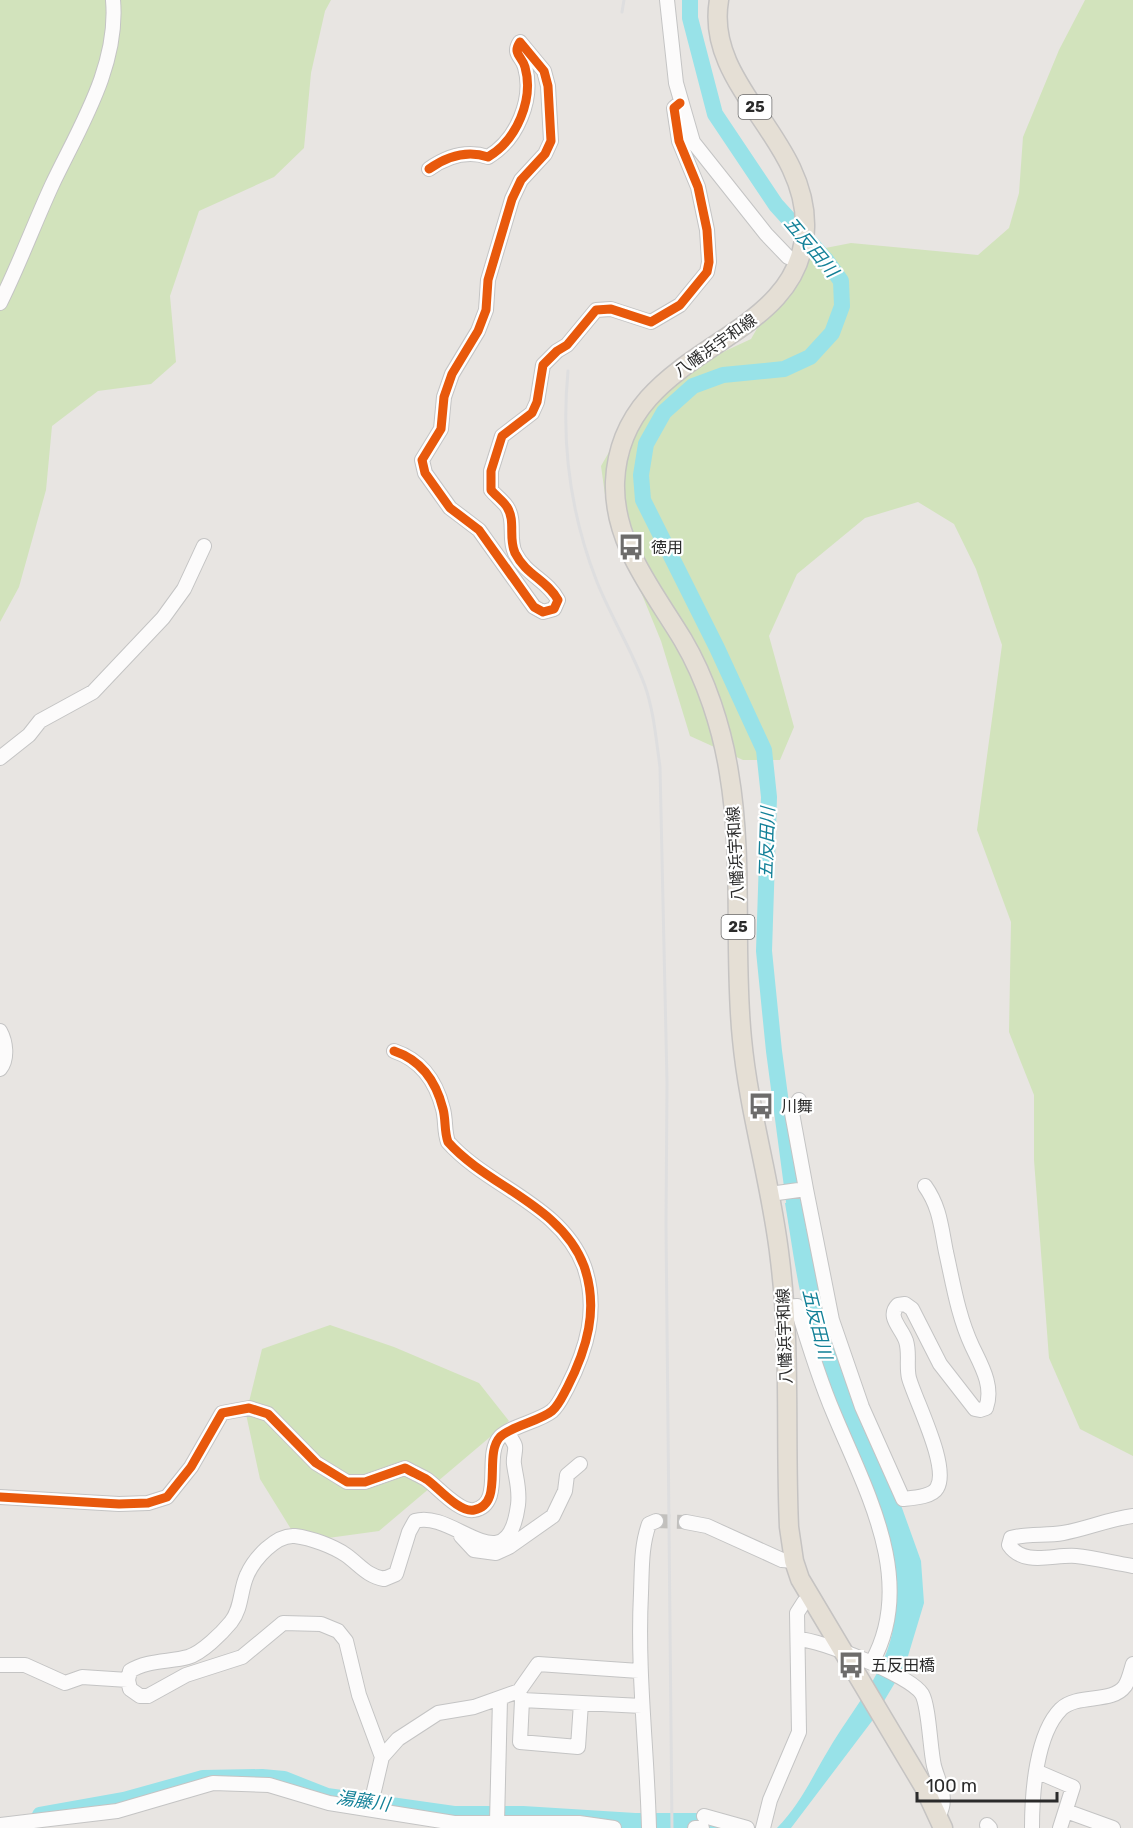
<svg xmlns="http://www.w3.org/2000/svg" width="1133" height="1828" font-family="Rubik,'Noto Sans JP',sans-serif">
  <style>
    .green { fill: #d2e3bc }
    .water { fill: #98e2e8 }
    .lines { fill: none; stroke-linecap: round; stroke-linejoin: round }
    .river { stroke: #98e2e8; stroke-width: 16 }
    .minor-tunnel { stroke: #c2c0bd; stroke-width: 14; stroke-dasharray: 14 7; stroke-linecap: butt }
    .minor-casing { stroke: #c4c4c4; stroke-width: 16 }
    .major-casing { stroke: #c5c3c2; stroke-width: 21 }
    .minor { stroke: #fcfbfb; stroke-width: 14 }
    .major { stroke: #e5dfd5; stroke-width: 18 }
    .rail { stroke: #dededf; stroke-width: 3 }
    .cycleway-casing { stroke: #fff; stroke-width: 13 }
    .cycleway { stroke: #e8590c; stroke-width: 9 }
    .labels { text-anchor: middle; stroke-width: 4.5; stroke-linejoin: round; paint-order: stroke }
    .shield { fill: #fff; stroke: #6b6b6b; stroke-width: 1.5 }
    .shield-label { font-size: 15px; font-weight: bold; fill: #2b2b2b }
    .street-label { font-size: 16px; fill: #2b2b2b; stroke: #fff }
    .poi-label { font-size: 16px; fill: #2b2b2b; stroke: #fff; text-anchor: start }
    .water-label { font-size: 18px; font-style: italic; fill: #138198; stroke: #fff }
  </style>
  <rect width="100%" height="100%" fill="#e8e5e2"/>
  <path class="green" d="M 0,0 L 331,0 L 325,11 L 311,73 L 304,148 L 274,177 L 199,211 L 170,296 L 176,362 L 151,384 L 98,391 L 52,426 L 46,490 L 19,587 L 0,622 Z
    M 1085,0 L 1133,0 L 1133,1456 L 1080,1429 L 1049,1358 L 1034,1160 L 1034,1095 L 1009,1032 L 1011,922 L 977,830 L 1002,645 L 976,569 L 954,524 L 918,502 L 865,518 L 797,574 L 769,636 L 794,727 L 780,760 L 743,760 L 690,736 L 661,641 L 607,509 L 601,466 L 628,419 L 682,371 L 751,339 L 800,253 L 851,243 L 978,255 L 1009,228 L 1019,193 L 1023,137 L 1059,50 Z
    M 330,1325 L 394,1347 L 479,1383 L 509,1421 L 379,1531 L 299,1542 L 260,1479 L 246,1414 L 262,1349 Z"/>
  <path class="water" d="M 805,1199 L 849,1388 L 902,1508 L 921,1561 L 924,1603 L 905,1666 L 872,1721 L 791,1828 L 777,1828 C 800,1805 812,1777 829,1749 C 850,1713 883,1676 892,1634 C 912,1536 836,1420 809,1327 C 797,1287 792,1244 785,1203 Z"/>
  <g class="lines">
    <path class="river" d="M 690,0 L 690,18 L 715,114 L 776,205 L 826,260 L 841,281 L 842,306 L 832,333 L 810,357 L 784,369 L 723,375 L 693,386 L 664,412 L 646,444 L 641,475 L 643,500 L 717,648 L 764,750 L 769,797 L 764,951 L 774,1051 L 797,1224
      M 40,1815 L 124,1800 L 203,1778 L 262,1777 L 284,1779 L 327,1796 L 454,1814 L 523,1814 L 635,1821 L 705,1821 L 715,1824"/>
    <path class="minor-tunnel" d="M 656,1521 L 686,1522"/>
    <g class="minor-casing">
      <path id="minor" d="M 667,0 L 676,83 L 693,142 L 766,234 L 788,257 L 799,261
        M 429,169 C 446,157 467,150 488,157 C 517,140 534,99 525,67 C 522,56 512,54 520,42 L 544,71 L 548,86 L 551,141 L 545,154 L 521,180 L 512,199 L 488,280 L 486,310 L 478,331 L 452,374 L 444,397 L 441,429 L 422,460 L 425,473 L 450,508 L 479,530 L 534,607 L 543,612 L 554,609 L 558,600 C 547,580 526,575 515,553 C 508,538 516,521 507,507 C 503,501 496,496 491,490 L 491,471 L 502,436 L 532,413 L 537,402 L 543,365 L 557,351 L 567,345 L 596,310 L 611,309 L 651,322 L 680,305 L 707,272 L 709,262 L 707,230 L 698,187 L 679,141 L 674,108 L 680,103
        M 0,303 C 19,265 34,224 52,185 C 79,128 119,66 113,0
        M 0,758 L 29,735 L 40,721 L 93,692 L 163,618 L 184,589 L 204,546
        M 0,1031 C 6,1042 8,1059 0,1069
        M 799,1100 L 792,1113 L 806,1189
        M 770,1194 L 806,1189 L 832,1320 L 862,1407 L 903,1499 C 913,1498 932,1497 937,1488 C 950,1467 915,1400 909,1378 C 906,1366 910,1353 906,1341 C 902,1328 886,1317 898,1305 L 905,1304 L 912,1309 L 940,1364 L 975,1409 L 980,1410 L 986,1408 C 994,1386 981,1365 972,1346 C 958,1316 953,1283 946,1252 C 941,1227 940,1207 925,1186
        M 784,1307 L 797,1306 C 808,1343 819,1379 834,1414 C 866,1491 917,1581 872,1662
        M 0,1497 L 119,1504 L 148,1503 L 167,1497 L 191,1467 L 222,1413 L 249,1408 L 268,1414 L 316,1463 L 347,1482 L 365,1482 L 405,1468 C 412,1472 419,1475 426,1479 C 437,1486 459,1513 474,1510 C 505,1504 483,1455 500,1437 C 511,1426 540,1421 552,1411 C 559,1405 563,1395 567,1388 C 587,1349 599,1309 584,1266 C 561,1205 488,1187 448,1142 C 444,1131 446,1120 443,1109 C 436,1081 421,1060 394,1051
        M 1133,1516 C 1109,1519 1086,1529 1063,1533 C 1046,1536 1027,1533 1011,1538 L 1009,1545 C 1024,1567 1054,1554 1076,1556 C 1095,1558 1114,1563 1133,1566
        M 686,1522 L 707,1526 L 782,1560 L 794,1561
        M 461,1536 L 474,1550 L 496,1553 L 509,1547 L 553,1516 L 565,1491 L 567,1475 L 580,1464
        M 798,1639 C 821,1640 910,1675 922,1694 C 929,1706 930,1749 934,1766 C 939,1784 948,1798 939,1815
        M 0,1665 L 25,1665 L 65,1683 L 82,1677 L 128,1680
        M 519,1691 L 522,1700 L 520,1742 L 578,1747 L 581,1703
        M 522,1700 L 642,1706
        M 382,1757 L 398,1739 L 438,1713 L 474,1707 L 519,1691 L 538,1664 L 639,1671
        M 1038,1772 L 1073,1787 L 1060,1828
        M 370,1808 L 382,1757 L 359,1695 L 346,1641 L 338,1631 L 321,1624 L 283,1623 L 242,1657 L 186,1675 L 148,1696 L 140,1696 L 130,1689 L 128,1680 L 130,1671 C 147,1660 170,1662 188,1657 C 202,1653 222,1633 231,1622 C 242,1608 240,1590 247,1575 C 254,1559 276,1534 295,1536 C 311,1538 333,1546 346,1555 C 360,1565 367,1576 384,1579 L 396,1574 L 409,1532 L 415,1521 C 454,1509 507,1587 518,1505 C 520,1489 516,1479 514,1464 C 513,1458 516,1451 515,1446 C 514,1442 510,1437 508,1434
        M 1066,1811 L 1113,1828
        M 704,1816 L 747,1828
        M 497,1822 L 500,1699
        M 0,1825 L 117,1811 L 213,1783 L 269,1785 L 329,1803 L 454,1823 L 579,1823 L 614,1828
        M 987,1825 L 990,1828
        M 649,1828 C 647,1749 637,1672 641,1593 C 642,1569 641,1546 649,1524 L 656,1521
        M 695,1828 L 702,1828
        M 763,1828 L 770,1800 L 799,1732 L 797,1613 L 804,1602 L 811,1598
        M 1032,1828 C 1032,1793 1036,1734 1061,1709 C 1078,1693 1112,1704 1125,1686 C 1129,1680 1131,1670 1133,1664"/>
    </g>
    <g class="major-casing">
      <path id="major" d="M 719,0 C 704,86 807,138 805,227 C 802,349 621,342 615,482 C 613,543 653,590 683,640 C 706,679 722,728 729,773 C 744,861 733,951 742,1039 C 749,1114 772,1186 780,1260 C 791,1348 785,1439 789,1527 L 794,1561 L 800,1579 L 924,1787 L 943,1828"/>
    </g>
    <use href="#minor" class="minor"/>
    <use href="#major" class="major"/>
    <path class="rail" d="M 622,12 L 624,0
      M 568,371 C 561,443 570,513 597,582 C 611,617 632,650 645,686 C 654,712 656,739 660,767 L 667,1082 L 666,1225 L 672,1828"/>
    <g class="cycleway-casing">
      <path id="cycleway" d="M 429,169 C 446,157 467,150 488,157 C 517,140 534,99 525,67 C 522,56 512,54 520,42 L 544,71 L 548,86 L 551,141 L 545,154 L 521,180 L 512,199 L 488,280 L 486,310 L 478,331 L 452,374 L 444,397 L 441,429 L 422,460 L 425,473 L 450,508 L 479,530 L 534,607 L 543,612 L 554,609 L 558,600 C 547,580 526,575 515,553 C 508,538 516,521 507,507 C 503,501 496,496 491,490 L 491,471 L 502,436 L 532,413 L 537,402 L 543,365 L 557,351 L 567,345 L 596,310 L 611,309 L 651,322 L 680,305 L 707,272 L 709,262 L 707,230 L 698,187 L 679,141 L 674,108 L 680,103
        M 0,1497 L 119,1504 L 148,1503 L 167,1497 L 191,1467 L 222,1413 L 249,1408 L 268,1414 L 316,1463 L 347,1482 L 365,1482 L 405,1468 C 412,1472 419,1475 426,1479 C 437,1486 459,1513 474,1510 C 505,1504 483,1455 500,1437 C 511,1426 540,1421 552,1411 C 559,1405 563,1395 567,1388 C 587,1349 599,1309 584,1266 C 561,1205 488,1187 448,1142 C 444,1131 446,1120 443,1109 C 436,1081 421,1060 394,1051"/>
    </g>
    <use href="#cycleway" class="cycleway"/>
  </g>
  <defs>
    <g id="bus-bare" transform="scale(2.07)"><path d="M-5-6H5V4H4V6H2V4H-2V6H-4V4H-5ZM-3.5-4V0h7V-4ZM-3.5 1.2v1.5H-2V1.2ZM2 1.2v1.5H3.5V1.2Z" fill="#6d6c6b" stroke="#fff" stroke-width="2.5" paint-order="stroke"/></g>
  </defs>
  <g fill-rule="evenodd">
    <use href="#bus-bare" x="631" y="547"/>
    <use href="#bus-bare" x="761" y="1106"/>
    <use href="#bus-bare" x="851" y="1665"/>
  </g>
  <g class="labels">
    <g class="shield">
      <rect x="738.5" y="95" width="33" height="24" rx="4.5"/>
      <rect x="721.5" y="915" width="33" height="24" rx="4.5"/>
    </g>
    <g class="shield-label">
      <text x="755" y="112">25</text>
      <text x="738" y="932">25</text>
    </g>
    <g class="street-label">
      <text transform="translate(715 345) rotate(-35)" y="6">八幡浜宇和線</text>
      <text transform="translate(735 854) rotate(-93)" y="6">八幡浜宇和線</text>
      <text transform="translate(784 1336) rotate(-92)" y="6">八幡浜宇和線</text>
    </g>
    <g class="poi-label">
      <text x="651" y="553">徳用</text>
      <text x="781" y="1112">川舞</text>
      <text x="871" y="1671">五反田橋</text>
    </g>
    <g class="water-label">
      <text transform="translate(811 247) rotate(50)" y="6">五反田川</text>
      <text transform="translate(767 843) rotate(-88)" y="6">五反田川</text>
      <text transform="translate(817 1324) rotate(76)" y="6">五反田川</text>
      <text transform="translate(363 1801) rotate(8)" y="6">湯藤川</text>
    </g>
  </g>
  <path d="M917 1792v9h140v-9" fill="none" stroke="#2b2b2b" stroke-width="3"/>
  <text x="926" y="1792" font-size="18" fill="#2b2b2b" stroke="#ffffff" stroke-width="4.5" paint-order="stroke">100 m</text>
</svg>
